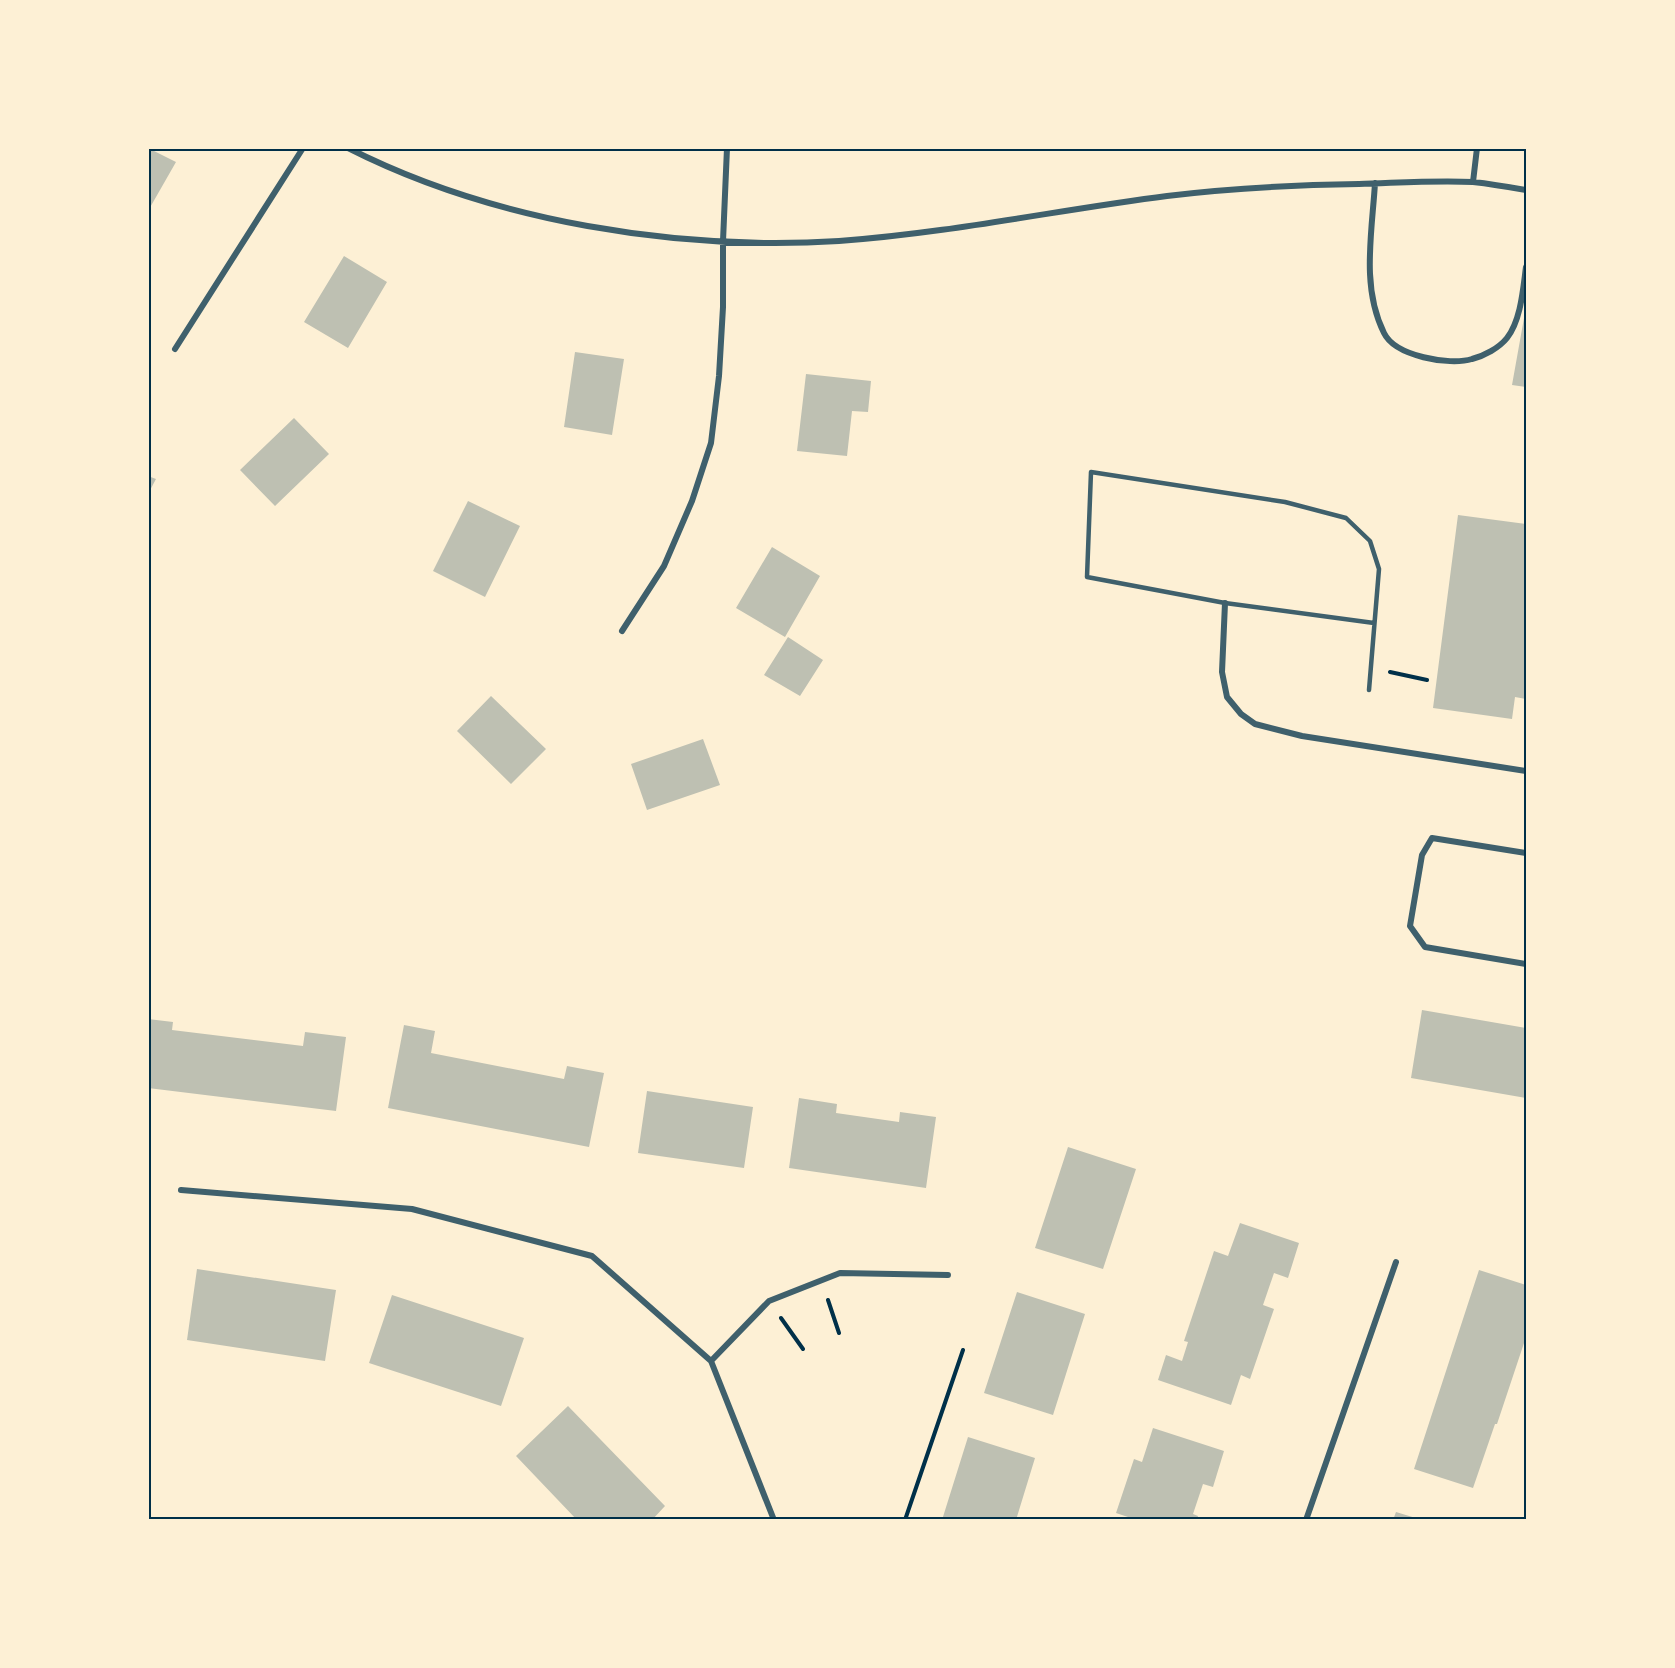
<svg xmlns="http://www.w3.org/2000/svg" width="1675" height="1668" font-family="Poppins,sans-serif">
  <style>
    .building { fill: #bec0b2 }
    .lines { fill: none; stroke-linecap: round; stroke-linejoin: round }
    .path { stroke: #003049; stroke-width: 4 }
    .service { stroke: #3f606c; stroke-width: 4.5 }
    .minor { stroke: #3f606c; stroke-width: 6 }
    .neatline { fill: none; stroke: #003049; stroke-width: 2 }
  </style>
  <rect width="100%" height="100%" fill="#fdf0d5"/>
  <path class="building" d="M 148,148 L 176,162 L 148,211 Z
    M 344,256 L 387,282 L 348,348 L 304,322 Z
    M 1524,318 L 1526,318 L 1526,387 L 1512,385 Z
    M 575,352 L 624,359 L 612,435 L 564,427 Z
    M 806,374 L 871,381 L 868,412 L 852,411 L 847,456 L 797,451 Z
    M 294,418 L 329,454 L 275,506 L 240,470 Z
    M 148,476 L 156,479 L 148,494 Z
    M 468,501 L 520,526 L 485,597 L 433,571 Z
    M 1458,515 L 1526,524 L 1526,699 L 1515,697 L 1512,719 L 1433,708 Z
    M 772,547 L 820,576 L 785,637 L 736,608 Z
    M 788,637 L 823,660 L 800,696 L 764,675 Z
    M 491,696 L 546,749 L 511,784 L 457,731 Z
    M 703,739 L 720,785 L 647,810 L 631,764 Z
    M 1422,1010 L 1526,1028 L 1526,1098 L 1411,1078 Z
    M 148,1019 L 173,1022 L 172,1030 L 303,1046 L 305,1032 L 346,1037 L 336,1111 L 148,1088 Z
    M 404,1025 L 435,1031 L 431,1053 L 564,1079 L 567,1066 L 604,1073 L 589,1147 L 388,1108 Z
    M 647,1091 L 753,1107 L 744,1168 L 638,1153 Z
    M 799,1098 L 837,1104 L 836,1113 L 899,1122 L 900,1112 L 936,1117 L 926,1188 L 789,1168 Z
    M 1068,1147 L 1136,1169 L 1103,1269 L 1035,1248 Z
    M 1240,1223 L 1299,1243 L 1288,1278 L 1274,1273 L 1263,1305 L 1274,1309 L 1250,1379 L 1241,1375 L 1231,1405 L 1158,1380 L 1166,1355 L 1182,1361 L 1188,1342 L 1184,1341 L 1214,1251 L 1228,1256 Z
    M 197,1269 L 336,1290 L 325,1361 L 187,1340 Z
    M 1479,1270 L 1526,1285 L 1526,1337 L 1497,1424 L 1495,1424 L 1473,1488 L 1414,1469 Z
    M 1017,1292 L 1085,1314 L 1053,1415 L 984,1393 Z
    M 392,1295 L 524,1338 L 501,1406 L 369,1363 Z
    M 568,1406 L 665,1506 L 652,1520 L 577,1520 L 516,1456 Z
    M 1153,1428 L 1224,1451 L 1213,1487 L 1203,1484 L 1193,1514 L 1198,1516 L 1197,1520 L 1130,1520 L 1131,1518 L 1116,1513 L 1134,1459 L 1142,1462 Z
    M 968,1437 L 1035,1458 L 1016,1520 L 942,1520 Z
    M 1396,1512 L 1419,1519 L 1419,1520 L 1393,1520 Z"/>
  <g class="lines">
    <path class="path" d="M 1390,672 L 1427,680
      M 828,1300 L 839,1333
      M 781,1318 L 803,1349
      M 905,1520 L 963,1350"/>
    <path class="service" d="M 1369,690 L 1379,569 L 1370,541 L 1346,518 L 1285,502 L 1091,472 L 1087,577 L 1225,603 L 1374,623"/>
    <path class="minor" d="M 348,148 C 494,222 677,251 839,241 C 949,233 1058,210 1167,196 C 1231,188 1294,185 1359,184 C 1396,183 1435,180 1473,182 C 1491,184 1509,187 1526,190
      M 1473,182 L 1477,148
      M 1375,183 C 1372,233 1361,287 1384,333 C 1395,356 1449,366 1472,359 C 1484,356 1499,348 1507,338 C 1521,320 1523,289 1526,267
      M 175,349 L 303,148
      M 1225,603 L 1222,672 L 1227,697 L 1241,714 L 1255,724 L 1302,736 L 1526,771
      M 622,631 L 664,566 L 692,501 L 711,443 L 719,376 L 723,307 L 723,241 L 727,148
      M 1526,853 L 1432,838 L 1422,855 L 1410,926 L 1425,947 L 1526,964
      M 181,1190 L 412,1209 L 592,1256 L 711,1361 L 774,1520
      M 711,1361 L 769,1301 L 840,1273 L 948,1275
      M 1306,1520 L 1396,1262"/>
  </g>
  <rect width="1675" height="1668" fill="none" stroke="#fdf0d5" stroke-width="300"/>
  <rect x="150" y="150" width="1375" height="1368" class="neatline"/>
</svg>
